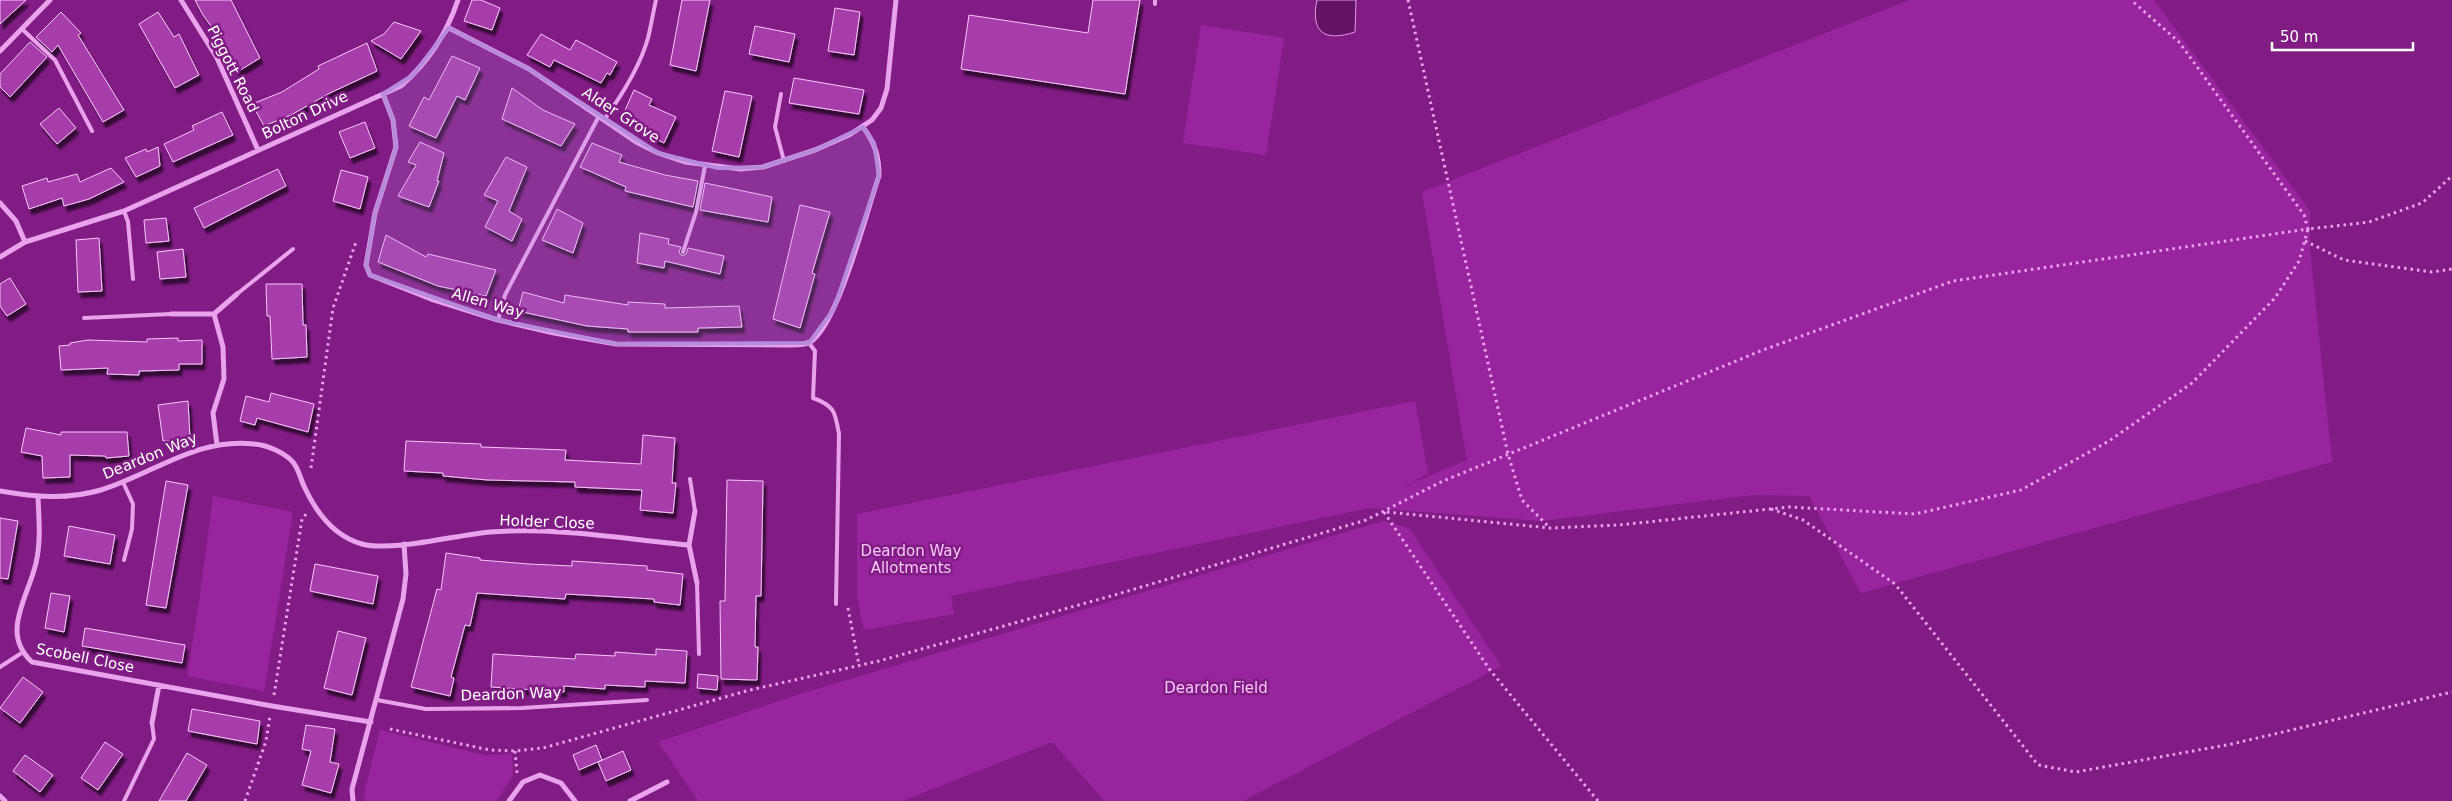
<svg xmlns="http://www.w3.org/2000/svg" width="2452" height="801" font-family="'DejaVu Sans',sans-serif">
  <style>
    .green { fill: #98259e }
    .water { fill: #621363; stroke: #e896ed }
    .building { fill: #a63caa; stroke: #f6c8f8; filter: url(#shadow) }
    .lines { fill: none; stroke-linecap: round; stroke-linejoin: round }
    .path { stroke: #e8a3eb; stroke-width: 3; stroke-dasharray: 2.5 4; stroke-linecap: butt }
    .lane { stroke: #e8a3eb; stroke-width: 4 }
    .street { stroke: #e8a3eb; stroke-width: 5 }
    .marked { fill: #b68bdc; fill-opacity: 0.2; stroke: #b68bdc; stroke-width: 4; stroke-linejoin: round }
    .labels { text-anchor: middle; stroke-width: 5; stroke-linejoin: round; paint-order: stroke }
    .street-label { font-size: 15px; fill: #fff; stroke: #821c85 }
    .park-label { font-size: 15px; fill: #f6c8f8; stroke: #821c85 }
  </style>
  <defs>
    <filter id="shadow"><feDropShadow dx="3" dy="5.5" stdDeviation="1" flood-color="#0009"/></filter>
  </defs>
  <rect width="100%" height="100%" fill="#821c85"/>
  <path class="green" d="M 1909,0 L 2154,0 L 2310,211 L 2310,249 L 2332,462 L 1861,593 L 1809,496 L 1753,495 L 1541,521 L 1369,508 L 951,596 L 954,614 L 864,630 L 857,597 L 857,514 L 1415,401 L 1428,473 L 1393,494 L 1417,481 L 1467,460 L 1422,192 Z
    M 1201,25 L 1284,38 L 1266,155 L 1183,143 Z
    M 213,496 L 293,512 L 264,691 L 187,676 L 198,610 Z
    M 1383,521 L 1409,528 L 1501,666 L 1243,801 L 1105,801 L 1052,742 L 902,801 L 698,801 L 658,742 L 803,693 Z
    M 380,730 L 484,755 L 512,754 L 513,775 L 496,801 L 366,801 L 364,793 Z"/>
  <path class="water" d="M 1317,0 L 1356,0 L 1355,32 C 1325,42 1310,33 1317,0 Z"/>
  <path class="building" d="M 0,0 L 26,0 L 0,24 Z
    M 195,0 L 231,0 L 260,58 L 237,72 L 226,56 L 230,53 L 203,15 Z
    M 472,0 L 481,0 L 500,8 L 492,30 L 464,21 Z
    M 682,0 L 710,0 L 696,71 L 670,65 Z
    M 1093,0 L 1140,0 L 1125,94 L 961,69 L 969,15 L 1088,33 Z
    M 835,8 L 860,12 L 854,55 L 828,51 Z
    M 61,12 L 81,33 L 78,35 L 124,110 L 103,122 L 58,45 L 52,52 L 36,37 Z
    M 158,12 L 174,37 L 179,34 L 199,75 L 175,88 L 139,24 Z
    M 394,22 L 421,31 L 401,59 L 371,41 L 384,34 Z
    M 755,26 L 795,34 L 789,62 L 749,54 Z
    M 541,34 L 570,50 L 576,40 L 617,62 L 610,75 L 607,73 L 601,83 L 554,60 L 550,67 L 527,55 Z
    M 30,42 L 47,57 L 10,97 L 0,87 L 0,74 Z
    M 367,43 L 377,71 L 330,93 L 291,115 L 264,126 L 252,104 L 282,92 L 319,69 L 318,66 Z
    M 452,56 L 480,68 L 465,100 L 457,96 L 436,138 L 409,126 L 424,97 L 429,100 Z
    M 794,78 L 864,90 L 859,114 L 789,103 Z
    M 512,88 L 543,110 L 575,124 L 561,146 L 502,119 Z
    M 634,90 L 652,99 L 649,105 L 676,117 L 664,143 L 646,134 L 648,129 L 622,117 Z
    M 725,91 L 752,96 L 739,157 L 712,151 Z
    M 59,108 L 76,128 L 57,144 L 40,124 Z
    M 222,112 L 233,135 L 173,162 L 164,144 L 194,130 L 192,126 Z
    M 365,122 L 375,148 L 350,158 L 339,132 Z
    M 420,142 L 444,153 L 437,181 L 439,181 L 429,207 L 398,196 L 416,165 L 408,162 Z
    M 592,143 L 622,155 L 619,162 L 665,175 L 698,181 L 693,207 L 625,191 L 626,187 L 580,167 Z
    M 158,147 L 160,166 L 136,177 L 125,158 L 146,149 L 147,152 Z
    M 506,157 L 527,167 L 509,211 L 522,219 L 512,241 L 485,227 L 498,201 L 484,195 Z
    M 111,168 L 124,182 L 89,199 L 64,206 L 62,198 L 29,209 L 22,186 L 47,178 L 48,182 L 77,174 L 80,182 Z
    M 278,169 L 286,186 L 204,228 L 194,208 Z
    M 341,170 L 368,177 L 360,209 L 333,201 Z
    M 705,183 L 772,197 L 768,222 L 700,210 Z
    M 800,205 L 830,212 L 812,273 L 815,274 L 800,328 L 773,319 Z
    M 557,209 L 583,223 L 573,253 L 542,240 Z
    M 166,218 L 169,241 L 146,243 L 144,220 Z
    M 640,233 L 669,239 L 668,244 L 681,247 L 679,252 L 682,256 L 686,254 L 688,248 L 724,256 L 720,274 L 665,261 L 664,268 L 637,263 Z
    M 386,235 L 426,257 L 428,254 L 496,270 L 486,296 L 438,286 L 378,262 Z
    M 99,238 L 102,291 L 78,292 L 76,240 Z
    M 183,249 L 186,277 L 160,279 L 157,252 Z
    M 10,278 L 26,304 L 7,316 L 0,306 L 0,284 Z
    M 266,284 L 302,284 L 303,325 L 306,325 L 307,357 L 272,359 L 270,316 L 267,316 Z
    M 523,292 L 564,303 L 565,295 L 628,305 L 628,302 L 665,304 L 665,308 L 739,306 L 742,327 L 698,328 L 698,332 L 628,332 L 628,329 L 587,326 L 518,311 Z
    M 178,338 L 178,341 L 202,340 L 202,364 L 179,364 L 179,370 L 139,371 L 139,375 L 107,374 L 108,368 L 61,370 L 59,346 L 70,345 L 70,343 L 88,340 L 147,342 L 147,339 Z
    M 271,393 L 314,404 L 308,432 L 257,418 L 255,425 L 240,421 L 246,396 L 269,402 Z
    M 188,401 L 190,438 L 163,441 L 158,405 Z
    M 26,428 L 61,435 L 61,432 L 127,432 L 129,456 L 106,458 L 105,456 L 70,455 L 70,477 L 43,478 L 42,456 L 21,452 Z
    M 643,435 L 675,438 L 672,483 L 676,483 L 673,513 L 640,510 L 642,490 L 575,487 L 575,482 L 488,480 L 443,476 L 443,473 L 404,471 L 406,441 L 481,444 L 481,447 L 566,450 L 565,460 L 641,464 Z
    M 727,480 L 763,481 L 761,596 L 756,596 L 755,647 L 758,647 L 757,680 L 721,679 L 720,601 L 725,601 Z
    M 166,481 L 188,485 L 166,608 L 146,605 Z
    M 0,518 L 18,521 L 8,579 L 0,578 Z
    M 69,526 L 115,535 L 110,564 L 64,556 Z
    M 446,553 L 480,558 L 480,560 L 529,564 L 572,566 L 572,561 L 647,566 L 647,570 L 683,574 L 680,605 L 654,602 L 654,599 L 566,594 L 565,599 L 477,593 L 470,626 L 465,625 L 451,677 L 454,678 L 450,696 L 411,687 L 437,589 L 441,590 Z
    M 315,564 L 378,576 L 373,604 L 310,591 Z
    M 51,593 L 70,596 L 64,632 L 45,628 Z
    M 85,628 L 185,645 L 182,663 L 82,646 Z
    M 338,631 L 366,638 L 352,695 L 324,688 Z
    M 656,649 L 687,651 L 685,683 L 645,681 L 645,687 L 605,685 L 605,689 L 564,686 L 564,692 L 491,687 L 493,654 L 575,659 L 576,654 L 615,656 L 615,652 L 656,655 Z
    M 698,674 L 718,676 L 717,690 L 697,688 Z
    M 23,677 L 43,692 L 20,723 L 0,708 Z
    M 192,709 L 260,721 L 257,744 L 188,731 Z
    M 306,725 L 335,729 L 330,762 L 339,764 L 331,793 L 302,785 L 311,751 L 302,749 Z
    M 105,742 L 123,754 L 98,790 L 81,778 Z
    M 596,745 L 602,760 L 579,770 L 573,755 Z
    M 623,751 L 631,770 L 606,781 L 598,762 Z
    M 187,753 L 207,765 L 186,801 L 159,801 Z
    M 25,755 L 53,775 L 40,792 L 13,771 Z"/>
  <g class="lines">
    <path class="path" d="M 1408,0 L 1508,454 L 1522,500 L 1550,528
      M 2305,241 L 2344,260 L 2432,272 L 2452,269
      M 311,468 L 333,308 L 356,242
      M 1771,509 L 1803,520 L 1895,584 L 2038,765 L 2076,772 L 2232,744 L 2452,692
      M 1384,512 L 1490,670 L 1598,801
      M 1387,512 L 1550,528 L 1619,525 L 1789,507 L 1915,514 L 2021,490 L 2109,441 L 2192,383 L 2275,298 L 2299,261 L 2308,229 L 2369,222 L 2422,203 L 2452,176
      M 848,608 L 859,665
      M 274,695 L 302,519 L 307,513
      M 390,729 L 490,750 L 515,751 L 543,748 L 750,690 L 879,661 L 1118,594 L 1366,520 L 1443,481 L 1763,350 L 1953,281 L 2308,229 L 2304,215 L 2179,42 L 2131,0
      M 515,751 L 517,773
      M 245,801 L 266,741 L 270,716"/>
    <path class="lane" d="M 1155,4 L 1155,0
      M 22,29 L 55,60 L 92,131
      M 781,94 L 775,127 L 784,161
      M 604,120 C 622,95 640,67 648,38 C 651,26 653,13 656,0
      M 124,211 L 128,222 L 133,279
      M 683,252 L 696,212 L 705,166
      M 237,294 L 293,249
      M 84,318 L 171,314
      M 498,320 L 505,295 L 599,116
      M 809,343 L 815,351 L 813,398 C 835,406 835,412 839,434 L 836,604
      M 690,479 L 695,511
      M 123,482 L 133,504 L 132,529 L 124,560
      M 697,583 L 699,654
      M 0,667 L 20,654
      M 377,700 L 426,709 L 522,708 L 647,700
      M 124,801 L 154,739 L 152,723"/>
    <path class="street" d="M 181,0 L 217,58 L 258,150
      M 449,28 L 529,69 L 636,142 L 658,153 L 685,162 L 740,169 L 763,167 L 815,150 L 849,135 L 872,120 L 881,108 L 887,89 L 896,0
      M 0,51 L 50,0
      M 383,94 L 393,120 L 396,147 L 375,213 L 366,265 L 370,275 L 431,299 L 498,320 L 554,333 L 616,344 L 791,345 C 798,345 807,345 813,340 C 840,317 866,213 879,176 C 879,156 875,143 863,127
      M 0,203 L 16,221 L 25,242
      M 0,257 L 25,242 L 124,211 L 401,86 C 429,61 446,35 458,0
      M 171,314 L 214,314 L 237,294
      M 214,314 L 223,347 L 224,379 L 213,413 L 217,445
      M 0,491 C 35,497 66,500 101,490 C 153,474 197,437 254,444 C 267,445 283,452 292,461 C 298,467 300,477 303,484 C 315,511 333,536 362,544 C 392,552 456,535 490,532 C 556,527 624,539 689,545
      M 38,498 C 39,519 41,542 36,563 C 28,598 0,633 32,662 L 272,706 L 371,722
      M 695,511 L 689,545 L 697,583
      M 152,723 L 159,685
      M 0,796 L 5,801
      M 353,801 L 352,789 L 403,599 L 406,574 L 404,544
      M 509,801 L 523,782 L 540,775 L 561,783 L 575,801
      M 630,801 L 667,782"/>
  </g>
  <path class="marked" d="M 449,28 L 529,69 L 658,153 L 718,168 L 763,167 L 815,150 L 863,127 L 874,143 L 879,176 L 834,309 L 809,343 L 616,344 L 498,320 L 370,275 L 366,265 L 375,213 L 396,147 L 393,120 L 383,94 L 413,75 Z"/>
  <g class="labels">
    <g class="street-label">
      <text transform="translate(233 69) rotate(63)" y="5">Piggott Road</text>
      <text transform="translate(305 115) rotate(-25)" y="5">Bolton Drive</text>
      <text transform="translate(621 115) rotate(33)" y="5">Alder Grove</text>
      <text transform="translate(488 303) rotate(16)" y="5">Allen Way</text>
      <text transform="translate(150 456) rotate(-22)" y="5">Deardon Way</text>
      <text transform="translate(547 522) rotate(2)" y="5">Holder Close</text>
      <text transform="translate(85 658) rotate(11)" y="5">Scobell Close</text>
      <text transform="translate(511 694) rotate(-2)" y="5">Deardon Way</text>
    </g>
    <g class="park-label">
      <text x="911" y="556">Deardon Way<tspan x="911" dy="17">Allotments</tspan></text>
      <text x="1216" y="693">Deardon Field</text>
    </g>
  </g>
  <path d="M2272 42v8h141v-8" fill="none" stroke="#ffffff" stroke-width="2.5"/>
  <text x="2280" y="42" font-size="15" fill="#ffffff" stroke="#821c85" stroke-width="4" paint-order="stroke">50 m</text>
</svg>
